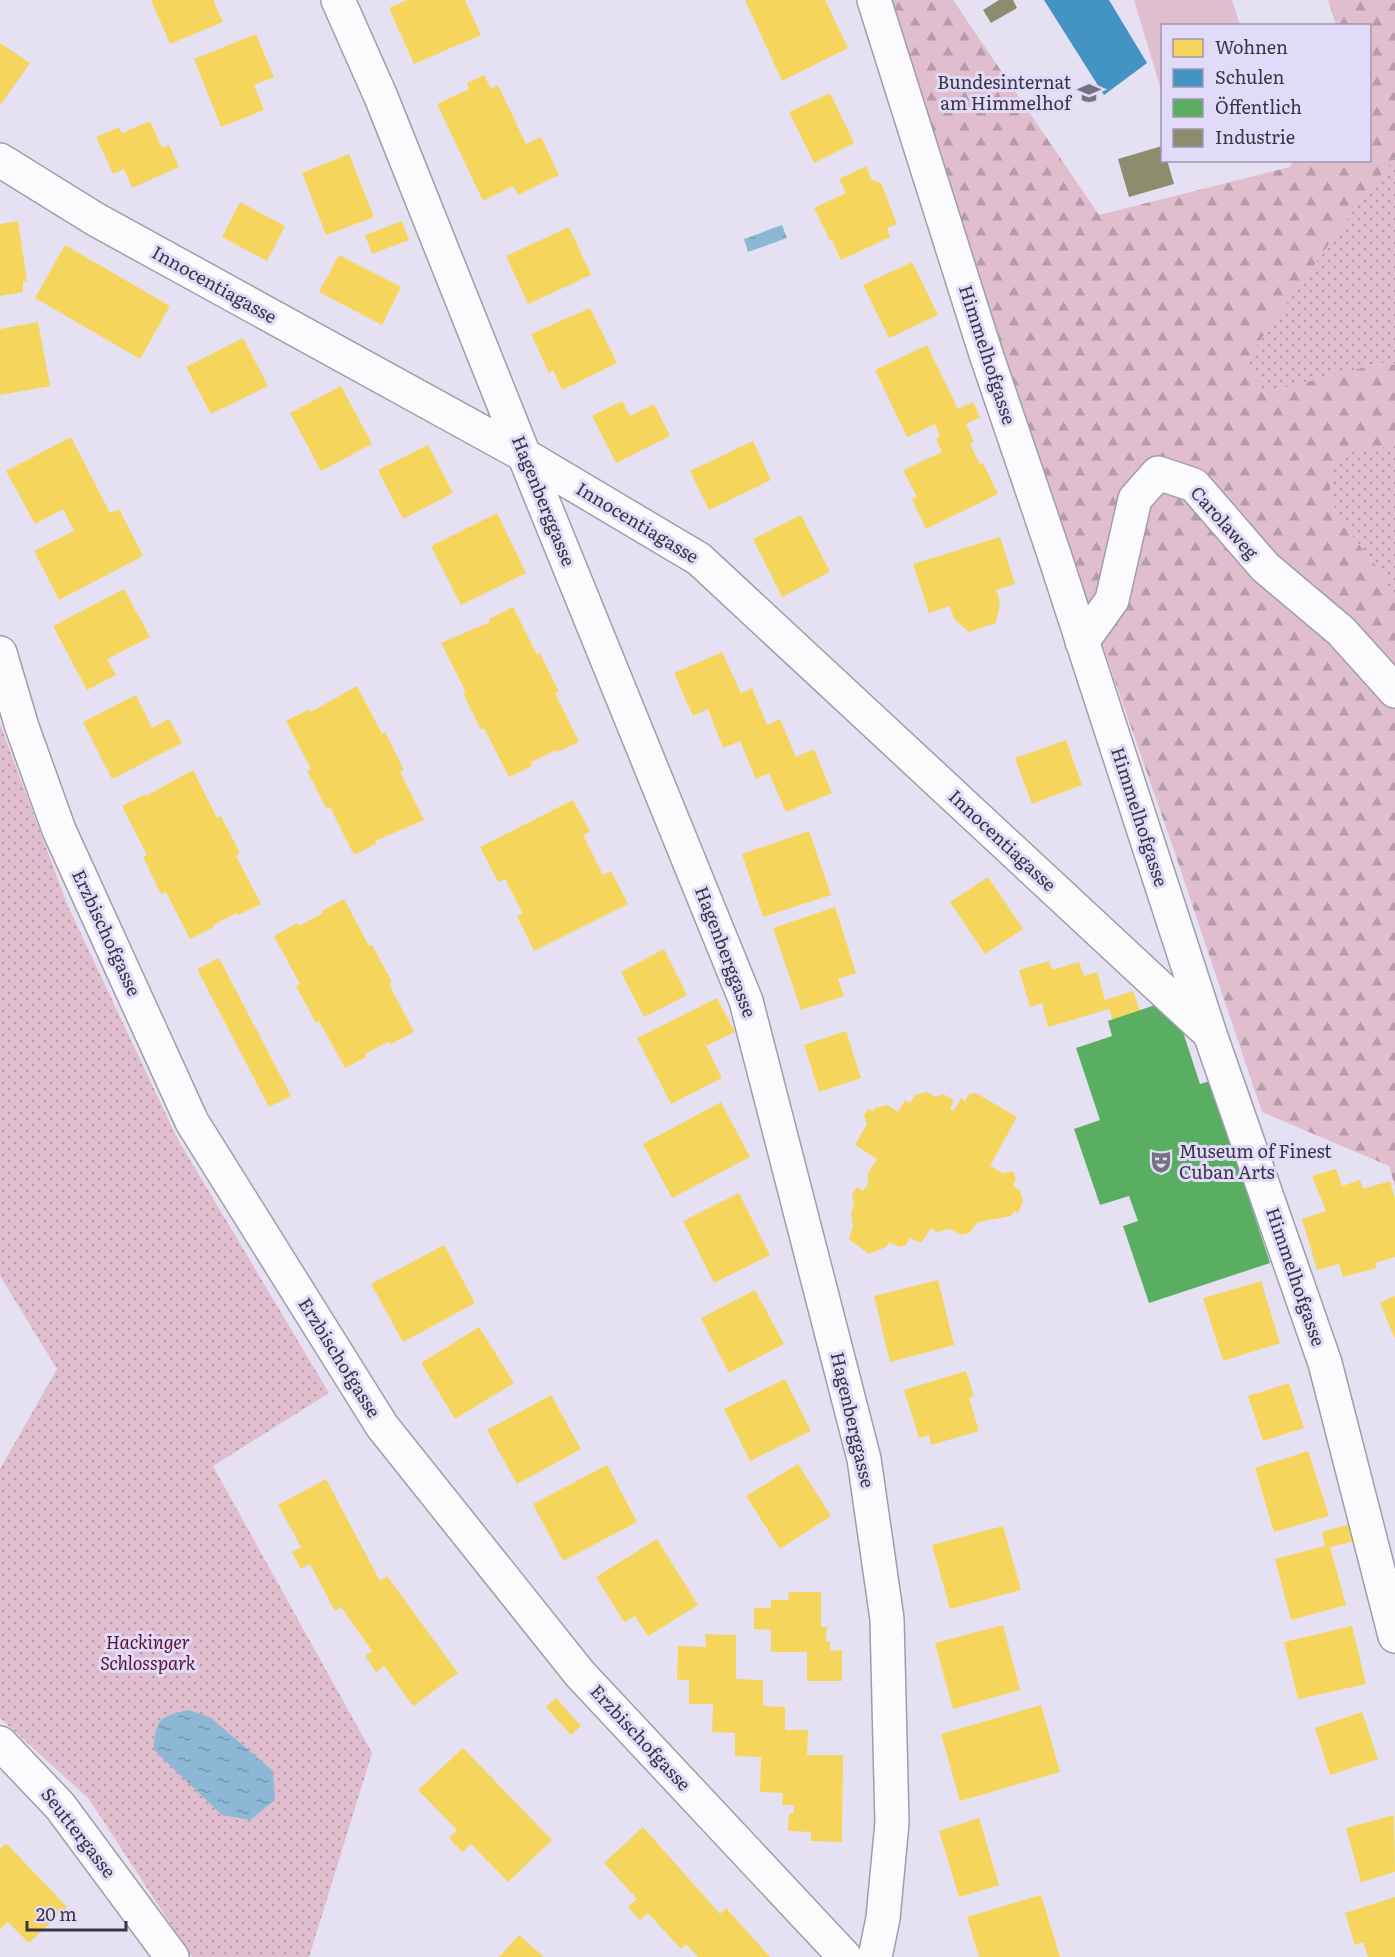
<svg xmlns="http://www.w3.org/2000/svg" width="1395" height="1957" font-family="Literata,serif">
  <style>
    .grass { fill: url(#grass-dots) }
    .forest { fill: url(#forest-firs) }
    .pitch { fill: #e0bece }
    .water { fill: url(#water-ripples) }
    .homes { fill: #f6d55c }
    .schools { fill: #4393c3 }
    .public { fill: #5aae61 }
    .industry { fill: #8c8c6e }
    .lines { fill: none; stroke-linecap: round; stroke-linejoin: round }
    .street-casing { stroke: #a09daa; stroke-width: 36 }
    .street { stroke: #fbfafd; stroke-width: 33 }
    .labels { text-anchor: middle; stroke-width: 6; stroke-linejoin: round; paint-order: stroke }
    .poi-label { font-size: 18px; fill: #393643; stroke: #e1daf9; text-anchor: end }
    .street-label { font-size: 18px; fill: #393643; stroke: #e1daf9 }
    .park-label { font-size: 18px; font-style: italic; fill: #5d102f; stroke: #e1daf9 }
  </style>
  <defs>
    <pattern id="grass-dots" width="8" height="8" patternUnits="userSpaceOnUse" patternTransform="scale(1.5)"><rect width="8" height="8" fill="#e0bece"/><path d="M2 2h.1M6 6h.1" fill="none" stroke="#b79ba9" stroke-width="1.8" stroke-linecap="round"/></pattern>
    <pattern id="forest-firs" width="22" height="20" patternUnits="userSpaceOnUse" patternTransform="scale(1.5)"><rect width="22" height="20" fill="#e0bece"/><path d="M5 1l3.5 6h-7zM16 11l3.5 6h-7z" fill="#b79ba9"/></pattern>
    <pattern id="water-ripples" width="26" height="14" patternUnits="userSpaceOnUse" patternTransform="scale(1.5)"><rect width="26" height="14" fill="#8db8d5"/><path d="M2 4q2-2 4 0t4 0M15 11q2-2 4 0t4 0" fill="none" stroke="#7496ae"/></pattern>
  </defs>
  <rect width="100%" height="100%" fill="#e5e1f2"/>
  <path class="grass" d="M 1395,158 L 1395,365 L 1381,363 L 1263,393 L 1247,359 L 1359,202 Z
    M 1395,443 L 1395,597 L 1378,568 L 1340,521 L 1330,496 L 1331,464 L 1348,450 L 1374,450 Z
    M 0,724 L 67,904 L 177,1138 L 329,1393 L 213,1466 L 372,1753 L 309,1957 L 192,1957 L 89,1799 L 0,1718 L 0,1469 L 57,1369 L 0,1276 Z"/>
  <path class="forest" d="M 886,0 L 953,0 L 1099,215 L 1290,167 L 1293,161 L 1370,160 L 1370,26 L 1336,25 L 1328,0 L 1395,0 L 1395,158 L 1359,202 L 1247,359 L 1263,393 L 1381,363 L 1395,365 L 1395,443 L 1374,450 L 1348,450 L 1331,464 L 1330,496 L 1340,521 L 1378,568 L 1395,597 L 1395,1186 L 1389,1166 L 1262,1112 L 1167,830 L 1010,381 Z"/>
  <path class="pitch" d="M 1134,0 L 1232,0 L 1240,25 L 1162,26 L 1162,93 Z"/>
  <path class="water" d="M 782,225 L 787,238 L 748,252 L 744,239 Z
    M 189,1710 L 211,1718 L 273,1771 L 275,1800 L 250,1820 L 222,1815 L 154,1750 C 155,1719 160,1716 189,1710 Z"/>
  <path class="homes" d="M 151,0 L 213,0 L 223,22 L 170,44 Z
    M 407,0 L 465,0 L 481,35 L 414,64 L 389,8 Z
    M 745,0 L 825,0 L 848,48 L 782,81 Z
    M 256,34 L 274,77 L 254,85 L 264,110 L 221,127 L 194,59 Z
    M 0,43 L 30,63 L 1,104 L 0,103 Z
    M 484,75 L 491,89 L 498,85 L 526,144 L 541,137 L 559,175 L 518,195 L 513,186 L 483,201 L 437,104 L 469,89 L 467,83 Z
    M 830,93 L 854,143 L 814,163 L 789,112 Z
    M 150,121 L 162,148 L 169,145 L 179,167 L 132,188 L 124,169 L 113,174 L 96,137 L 119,127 L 122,133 Z
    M 349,154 L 374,217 L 326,235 L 302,173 Z
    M 866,166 L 872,180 L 881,183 L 897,224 L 887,228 L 890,237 L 841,260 L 832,240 L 830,241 L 814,208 L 846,193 L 839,179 Z
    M 240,202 L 285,226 L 267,261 L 222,237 Z
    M 18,221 L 27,281 L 23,282 L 23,292 L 0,296 L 0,224 Z
    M 402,221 L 409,240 L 372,254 L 365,235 Z
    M 569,227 L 591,275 L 528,304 L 506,256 Z
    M 65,245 L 170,306 L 140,359 L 35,298 Z
    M 339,255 L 401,287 L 382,325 L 319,292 Z
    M 912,262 L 938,315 L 889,338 L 863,285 Z
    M 590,308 L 617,363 L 562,390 L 553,370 L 549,373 L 531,334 Z
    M 38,322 L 50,386 L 0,395 L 0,329 Z
    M 243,338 L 268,386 L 211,414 L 186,367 Z
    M 927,345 L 958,409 L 973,402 L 980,417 L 966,424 L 974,442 L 970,444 L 980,464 L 983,463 L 998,494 L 926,529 L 912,499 L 917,497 L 903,470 L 942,452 L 936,439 L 940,436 L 935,424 L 907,437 L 875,370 Z
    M 341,386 L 372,444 L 321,471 L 290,413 Z
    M 622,401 L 630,416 L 654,404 L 670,436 L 616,463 L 592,416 Z
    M 71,437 L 110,513 L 119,509 L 143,556 L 59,600 L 34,551 L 74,531 L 63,509 L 35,524 L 6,471 Z
    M 753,441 L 771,480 L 709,510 L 690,471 Z
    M 428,445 L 453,493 L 403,519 L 378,470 Z
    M 497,513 L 526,573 L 461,605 L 431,546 Z
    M 801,515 L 830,572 L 782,597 L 753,539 Z
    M 1000,537 L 1015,584 L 996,590 L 1000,602 L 996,623 L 969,632 L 954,619 L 950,606 L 929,613 L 913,564 Z
    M 124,589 L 150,637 L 107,659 L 116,675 L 87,690 L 53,626 Z
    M 513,607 L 537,655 L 540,653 L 559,692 L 555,693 L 579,742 L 557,752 L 556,750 L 531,762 L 532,766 L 509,777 L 484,728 L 481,730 L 463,693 L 466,692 L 441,643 L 490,622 L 489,619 Z
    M 722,652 L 741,693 L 752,688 L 767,725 L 780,719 L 796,757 L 814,749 L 832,793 L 786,812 L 769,773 L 756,779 L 740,741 L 723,748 L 708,709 L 693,716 L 674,673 Z
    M 357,686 L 382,734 L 385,732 L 404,770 L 400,772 L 424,820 L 375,841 L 376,844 L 354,855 L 330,807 L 326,808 L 307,771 L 311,769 L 286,721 L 310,709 L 311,712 Z
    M 136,695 L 152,728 L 169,719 L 182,743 L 112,779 L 83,722 Z
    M 1066,740 L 1082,785 L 1032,804 L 1015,758 Z
    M 193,770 L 217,818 L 221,816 L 240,853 L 236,856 L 261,904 L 238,915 L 237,913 L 213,925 L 214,927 L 190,939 L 166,892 L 161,894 L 143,857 L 147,855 L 122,806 L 145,794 L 146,796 Z
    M 573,800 L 590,832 L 583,835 L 603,875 L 611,871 L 628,904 L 534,951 L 517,916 L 523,914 L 505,879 L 498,882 L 480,847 Z
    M 809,831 L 831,895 L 763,917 L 742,854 Z
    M 988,877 L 1023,929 L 985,954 L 950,902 Z
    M 344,899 L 369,946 L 372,945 L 392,982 L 389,984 L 414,1032 L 391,1044 L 390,1041 L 365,1054 L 366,1057 L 345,1068 L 319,1021 L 316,1023 L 296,986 L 300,984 L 274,936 L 297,923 L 299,926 L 323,913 L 322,911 Z
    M 835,907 L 856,973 L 838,979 L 844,996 L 801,1010 L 773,928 Z
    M 664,949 L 687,995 L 644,1017 L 621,972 Z
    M 219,958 L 291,1096 L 269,1107 L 197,969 Z
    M 1049,961 L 1052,970 L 1079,962 L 1084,976 L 1097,972 L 1105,1000 L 1133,991 L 1140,1011 L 1113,1020 L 1109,1009 L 1048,1027 L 1042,1003 L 1030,1007 L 1019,970 Z
    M 717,998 L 735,1032 L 706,1046 L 722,1078 L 671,1104 L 637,1038 Z
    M 846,1031 L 861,1078 L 819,1092 L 804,1045 Z
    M 927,1092 L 936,1097 L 943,1094 L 954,1100 L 950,1109 L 954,1111 L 961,1098 L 965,1101 L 969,1094 L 976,1093 L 1017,1117 L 990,1166 L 1003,1173 L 1013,1171 L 1016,1179 L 1013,1186 L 1020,1190 L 1023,1202 L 1018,1213 L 1014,1211 L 1011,1216 L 978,1222 L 969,1233 L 962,1235 L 950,1229 L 937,1232 L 931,1228 L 921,1243 L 910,1238 L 905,1246 L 899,1247 L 889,1242 L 886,1247 L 869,1254 L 849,1239 L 853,1226 L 851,1212 L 854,1206 L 852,1195 L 857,1187 L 863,1191 L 868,1184 L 868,1173 L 877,1159 L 855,1145 L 867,1124 L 864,1116 L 868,1109 L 873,1111 L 875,1108 L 888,1105 L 898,1112 L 905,1100 L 910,1103 L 915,1095 Z
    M 721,1102 L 750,1157 L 672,1198 L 643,1144 Z
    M 1336,1169 L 1342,1186 L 1360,1180 L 1363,1189 L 1390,1181 L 1395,1199 L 1395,1257 L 1375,1263 L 1376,1268 L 1343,1277 L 1339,1264 L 1317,1270 L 1302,1219 L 1326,1211 L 1312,1176 Z
    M 739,1193 L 770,1255 L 714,1283 L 683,1221 Z
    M 444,1245 L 475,1303 L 403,1342 L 371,1284 Z
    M 938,1280 L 954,1345 L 890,1362 L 874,1296 Z
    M 1261,1281 L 1280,1343 L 1223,1361 L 1203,1298 Z
    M 755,1290 L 784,1344 L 729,1373 L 701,1318 Z
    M 1395,1296 L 1395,1339 L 1380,1303 Z
    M 479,1327 L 514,1383 L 455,1419 L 421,1363 Z
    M 966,1371 L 974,1396 L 969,1398 L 979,1431 L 931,1445 L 929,1435 L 919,1438 L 904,1390 Z
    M 785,1379 L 811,1431 L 750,1461 L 724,1409 Z
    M 1289,1383 L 1304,1428 L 1263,1441 L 1248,1396 Z
    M 551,1395 L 581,1449 L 517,1484 L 487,1430 Z
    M 1308,1451 L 1329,1516 L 1274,1532 L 1255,1468 Z
    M 798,1464 L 831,1516 L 780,1549 L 746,1496 Z
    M 607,1465 L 637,1522 L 563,1561 L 533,1504 Z
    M 326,1479 L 380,1581 L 387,1576 L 458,1673 L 413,1706 L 384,1666 L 376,1672 L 365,1656 L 372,1651 L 341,1607 L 335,1611 L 310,1564 L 301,1569 L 292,1552 L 301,1547 L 278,1505 Z
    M 1351,1524 L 1355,1541 L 1330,1547 L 1346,1605 L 1291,1620 L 1275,1559 L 1325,1546 L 1322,1532 Z
    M 1003,1526 L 1021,1590 L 950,1609 L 932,1545 Z
    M 657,1539 L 698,1605 L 648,1636 L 635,1616 L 624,1622 L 596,1577 Z
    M 789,1592 L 821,1592 L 821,1627 L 827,1627 L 826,1642 L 830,1641 L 830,1651 L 842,1650 L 842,1681 L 807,1681 L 807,1652 L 771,1652 L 771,1630 L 754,1629 L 754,1608 L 771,1608 L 771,1600 L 788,1600 Z
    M 1003,1625 L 1020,1690 L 953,1709 L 935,1643 Z
    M 1352,1626 L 1366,1684 L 1298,1699 L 1284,1642 Z
    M 705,1634 L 736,1635 L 736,1679 L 763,1680 L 763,1706 L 785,1707 L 785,1730 L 808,1730 L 807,1755 L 843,1755 L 842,1842 L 811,1841 L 811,1832 L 788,1831 L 789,1814 L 794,1813 L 794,1805 L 782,1805 L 783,1793 L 760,1792 L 761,1757 L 735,1756 L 735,1733 L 712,1732 L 713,1704 L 689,1704 L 689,1681 L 677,1679 L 678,1646 L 706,1647 Z
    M 556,1698 L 581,1726 L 571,1735 L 546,1707 Z
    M 1041,1705 L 1060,1772 L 960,1801 L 941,1734 Z
    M 1362,1712 L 1378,1759 L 1330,1775 L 1315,1728 Z
    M 463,1748 L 552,1840 L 508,1882 L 471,1844 L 462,1852 L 449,1838 L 457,1830 L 418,1790 Z
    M 1394,1815 L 1395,1872 L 1361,1882 L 1346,1828 Z
    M 979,1818 L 999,1885 L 959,1897 L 939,1831 Z
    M 643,1827 L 720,1914 L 726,1908 L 770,1957 L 698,1957 L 686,1944 L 681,1949 L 648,1913 L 640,1920 L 628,1907 L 637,1899 L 604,1863 Z
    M 6,1843 L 67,1907 L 29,1943 L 8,1922 L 0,1929 L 0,1849 Z
    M 1041,1895 L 1060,1957 L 979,1957 L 967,1917 Z
    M 1395,1897 L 1395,1957 L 1368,1957 L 1363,1942 L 1355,1945 L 1345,1913 Z
    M 519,1935 L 544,1957 L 499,1957 Z"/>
  <path class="schools" d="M 1044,0 L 1109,0 L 1147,63 L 1104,95 Z"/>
  <path class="public" d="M 1158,1004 L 1183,1032 L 1200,1084 L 1210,1081 L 1270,1263 L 1149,1303 L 1123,1226 L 1138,1221 L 1129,1196 L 1100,1205 L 1074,1129 L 1100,1120 L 1076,1048 L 1112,1036 L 1108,1021 Z"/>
  <path class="industry" d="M 999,0 L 1013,0 L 1017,8 L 991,23 L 983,10 Z
    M 1162,146 L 1162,160 L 1167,160 L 1174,184 L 1129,197 L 1118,159 Z"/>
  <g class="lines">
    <g class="street-casing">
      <path id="street" d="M 338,0 L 381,97 L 524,455 L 746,1001 L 864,1459 L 887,1619 L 892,1823 L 883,1918 L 875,1957
        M 874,0 L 985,351 L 1053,551 L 1210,1034 L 1325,1363 L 1395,1636
        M 0,160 L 95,219 L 524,455 L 699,559 L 1209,1033
        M 1082,642 L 1112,600 L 1135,499 L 1158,473 L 1194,485 L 1265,567 L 1341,631 L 1395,691
        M 0,653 L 22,727 L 59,830 L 192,1122 L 382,1426 L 580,1674 L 845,1957
        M 0,1743 L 60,1806 L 172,1957"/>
    </g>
    <use href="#street" class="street"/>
  </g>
  <defs>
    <g id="school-bare" transform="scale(1.8)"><path d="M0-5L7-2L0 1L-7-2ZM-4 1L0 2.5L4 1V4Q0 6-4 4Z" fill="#757280" stroke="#e1daf9" stroke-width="2.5" paint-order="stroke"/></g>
    <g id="theatre-bare" transform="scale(1.8)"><path d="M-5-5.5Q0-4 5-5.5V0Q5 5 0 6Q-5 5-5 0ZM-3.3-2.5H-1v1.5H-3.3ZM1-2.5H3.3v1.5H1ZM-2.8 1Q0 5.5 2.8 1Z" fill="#757280" stroke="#e1daf9" stroke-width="2.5" paint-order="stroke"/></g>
  </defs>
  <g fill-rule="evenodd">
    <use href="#school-bare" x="1089" y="93"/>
    <use href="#theatre-bare" x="1161" y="1162"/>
  </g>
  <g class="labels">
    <g class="poi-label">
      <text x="1071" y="89">Bundesinternat<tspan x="1071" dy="21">am Himmelhof</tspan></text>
      <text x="1179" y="1158" text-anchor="start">Museum of Finest<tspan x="1179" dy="21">Cuban Arts</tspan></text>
    </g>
    <g class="street-label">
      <text transform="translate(214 285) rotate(29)" y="6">Innocentiagasse</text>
      <text transform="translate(987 355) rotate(72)" y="6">Himmelhofgasse</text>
      <text transform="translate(543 501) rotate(68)" y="6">Hagenberggasse</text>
      <text transform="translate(637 523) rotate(31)" y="6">Innocentiagasse</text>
      <text transform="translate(1224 523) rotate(48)" y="6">Carolaweg</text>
      <text transform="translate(1139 817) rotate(72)" y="6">Himmelhofgasse</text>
      <text transform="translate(1002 841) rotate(43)" y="6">Innocentiagasse</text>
      <text transform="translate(106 933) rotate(65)" y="6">Erzbischofgasse</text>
      <text transform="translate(725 952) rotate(69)" y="6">Hagenberggasse</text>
      <text transform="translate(1295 1277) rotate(71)" y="6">Himmelhofgasse</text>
      <text transform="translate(339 1358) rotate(58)" y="6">Erzbischofgasse</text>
      <text transform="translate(852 1420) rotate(77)" y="6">Hagenberggasse</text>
      <text transform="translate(640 1738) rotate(47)" y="6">Erzbischofgasse</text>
      <text transform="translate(78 1833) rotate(52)" y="6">Seuttergasse</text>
    </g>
    <g class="park-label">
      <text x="148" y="1649">Hackinger<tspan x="148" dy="21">Schlosspark</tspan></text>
    </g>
  </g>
  <rect x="1161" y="24" width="210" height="138" fill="#e1daf9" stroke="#9e98b0" stroke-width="1.5"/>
  <rect x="1173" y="39" width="30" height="18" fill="#f6d55c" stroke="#9e98b0" stroke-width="1.5"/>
  <text x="1215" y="54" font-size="18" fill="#393643">Wohnen</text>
  <rect x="1173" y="69" width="30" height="18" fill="#4393c3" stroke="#9e98b0" stroke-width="1.5"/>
  <text x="1215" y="84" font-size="18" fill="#393643">Schulen</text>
  <rect x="1173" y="99" width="30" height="18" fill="#5aae61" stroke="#9e98b0" stroke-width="1.5"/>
  <text x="1215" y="114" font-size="18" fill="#393643">Öffentlich</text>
  <rect x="1173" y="129" width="30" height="18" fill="#8c8c6e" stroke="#9e98b0" stroke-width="1.5"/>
  <text x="1215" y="144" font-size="18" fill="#393643">Industrie</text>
  <path d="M27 1921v9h99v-9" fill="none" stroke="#393643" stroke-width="3"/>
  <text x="36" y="1921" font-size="18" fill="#393643" stroke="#e1daf9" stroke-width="4.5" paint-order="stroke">20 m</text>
</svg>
